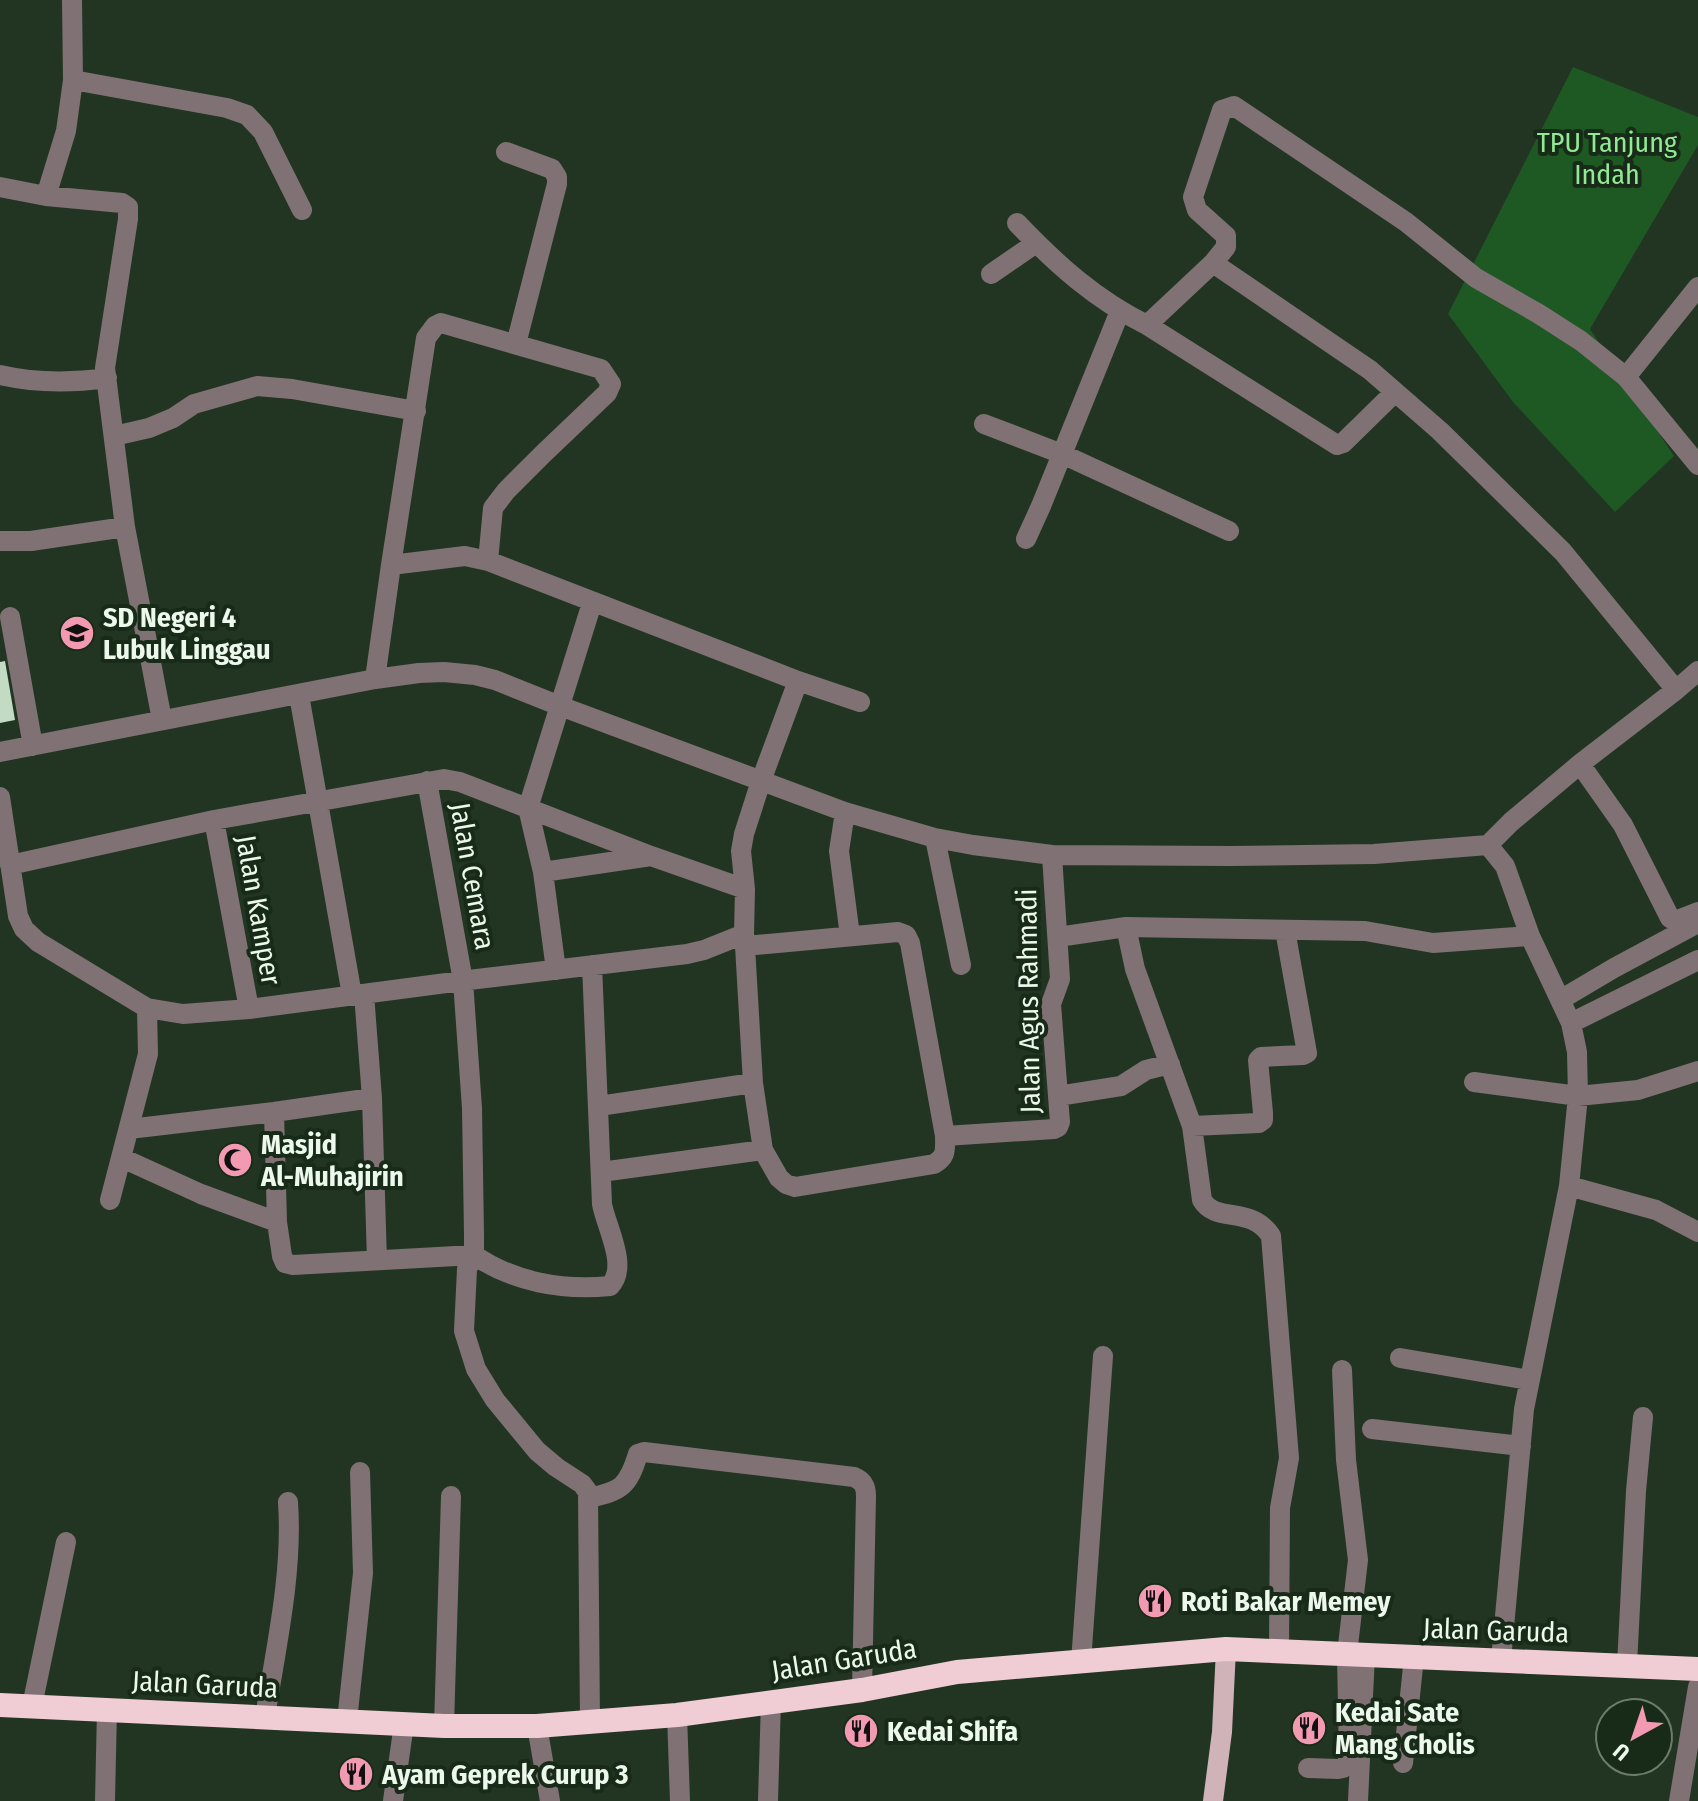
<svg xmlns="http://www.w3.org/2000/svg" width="1698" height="1801" font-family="'Fira Sans Condensed',sans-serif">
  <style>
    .green { fill: #1e5823 }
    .building { fill: #c3dbc3 }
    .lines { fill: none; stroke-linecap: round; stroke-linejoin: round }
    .minor { stroke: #807174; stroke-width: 20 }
    .major { stroke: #d0b2b9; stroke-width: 20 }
    .highway { stroke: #f0ccd4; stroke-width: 24 }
    .labels { text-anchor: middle; stroke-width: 8; stroke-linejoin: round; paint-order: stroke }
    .park-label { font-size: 28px; fill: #91e994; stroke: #182b18 }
    .poi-label { font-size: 28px; font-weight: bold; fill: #ecf8ec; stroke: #182b18; text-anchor: start }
    .street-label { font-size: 28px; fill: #ecf8ec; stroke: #182b18 }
  </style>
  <rect width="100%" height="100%" fill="#223522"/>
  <path class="green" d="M 1573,67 L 1698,117 L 1698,145 L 1590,329 L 1674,456 L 1615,512 L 1513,402 L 1448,314 Z"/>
  <path class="building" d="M 5,661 L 15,720 L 0,723 L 0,662 Z"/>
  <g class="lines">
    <path class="minor" d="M 73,80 L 227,108 L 247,115 L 263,132 L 302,210
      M 506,152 L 552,169 L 557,177 L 557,184 L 516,344
      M 0,187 L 46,196 L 122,203 L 128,207 L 128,219 L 105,368 L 125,527 L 162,720
      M 46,196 L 66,131 L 73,80 L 72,0
      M 1017,223 C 1056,264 1096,300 1147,325 L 1337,445 L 1343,443 L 1395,392
      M 1213,263 L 1370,370 L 1440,431 L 1563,552 L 1676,690
      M 991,274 L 1036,243
      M 1147,325 L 1213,263 L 1226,247 L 1226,236 L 1197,210 L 1193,197 L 1222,110 L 1234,106 L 1406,222 L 1476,278 L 1539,314 L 1581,341 L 1626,377 L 1698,465
      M 0,375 C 35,383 71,383 107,378
      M 1626,377 L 1698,287
      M 984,424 L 1062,454 L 1229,531
      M 114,436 L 149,428 L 173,418 L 194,404 L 257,386 L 292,389 L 416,411
      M 1026,539 L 1041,506 L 1120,311
      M 0,541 L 31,541 L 125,527
      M 391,565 L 465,556 L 488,561 L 798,681 L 860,702
      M 10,617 L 33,746
      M 375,679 L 391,565 L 426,338 L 435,326 L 441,323 L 601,369 L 611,384 L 607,393 L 544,453 L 506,491 L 493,508 L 488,561
      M 299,695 L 352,995
      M 0,752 L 375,679 L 419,673 L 444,672 L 475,675 L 495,680 L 560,706 L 845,812 L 935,838 L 973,845 L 1052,855 L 1230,856 L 1374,854 L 1488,845 L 1511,822 L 1580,764 L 1676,690 L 1698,671
      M 1580,764 L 1623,825 L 1670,918 L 1675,921 L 1698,912
      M 427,781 L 463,981 L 472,1108 L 474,1235 L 474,1255 L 467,1269 L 464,1331 L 476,1369 L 495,1400 L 537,1451 L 556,1467 L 582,1484 L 588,1492 L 590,1722
      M 0,797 L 18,916 L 24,929 L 38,942 L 147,1008 L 183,1014 L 249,1009 L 469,980 L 687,954 L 704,950 L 744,934 L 745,889 L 741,851 L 744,834 L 761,781 L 798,681
      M 845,812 L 839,851 L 850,936
      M 214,820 L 249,1009
      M 935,838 L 961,965
      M 1488,845 L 1505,866 L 1530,936 L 1571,1023 L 1577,1052 L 1578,1096 L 1569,1186 L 1524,1409 L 1501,1660
      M 10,865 L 214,820 L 444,779 L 460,782 L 651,856
      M 543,872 L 651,856 L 745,889
      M 1126,927 L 1135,969 L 1192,1126 L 1202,1200 C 1216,1224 1251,1205 1271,1236 L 1289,1458 L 1280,1508 L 1279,1651
      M 744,934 L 745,946 L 753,1083 L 763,1150 L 779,1178 L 786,1184 L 795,1187 L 934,1164 C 947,1156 945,1150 945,1136 L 910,943 L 906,935 L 898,932 L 745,946
      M 1058,937 L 1126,927 L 1365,931 L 1433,943 L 1530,936
      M 556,970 L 543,872 L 528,808 L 592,603
      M 364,994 L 372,1098 L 377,1261
      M 1560,1000 L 1614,968 L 1694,925
      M 1571,1023 L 1698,960
      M 1474,1082 L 1578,1096 L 1638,1090 L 1698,1071
      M 1058,1096 L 1121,1086 L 1146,1070 L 1170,1064
      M 599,1106 L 753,1083
      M 274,1112 L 277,1222 L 282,1256 L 285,1263 L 293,1265 L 474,1255 C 513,1282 563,1291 610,1286 C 629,1266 606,1227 602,1204 L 592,965
      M 1192,1126 L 1259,1123 L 1263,1120 L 1263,1113 L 1258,1060 L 1261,1057 L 1303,1055 L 1307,1053 L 1285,930
      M 129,1129 L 274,1112 L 372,1098
      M 945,1136 L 1054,1129 L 1058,1127 L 1060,1122 L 1051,1004 L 1060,979 L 1052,855
      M 122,1158 L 201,1194 L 277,1222
      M 601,1172 L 763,1150
      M 1569,1186 L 1656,1210 L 1698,1232
      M 110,1200 L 148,1054 L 147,1008
      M 1400,1358 L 1529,1380
      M 1372,1429 L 1521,1446
      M 589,1498 C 621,1491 628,1487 638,1454 L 644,1452 L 854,1477 C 863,1481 866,1486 866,1496 L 862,1690
      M 1081,1662 L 1103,1356
      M 1627,1665 L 1636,1491 L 1643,1417
      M 32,1706 L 66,1542
      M 677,1715 L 680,1801
      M 265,1717 C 276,1647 293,1573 288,1502
      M 347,1721 L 363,1573 L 360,1472
      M 444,1726 L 451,1496
      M 537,1726 L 550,1801
      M 1403,1763 L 1414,1657
      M 1308,1768 L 1338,1769 L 1343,1768 L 1349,1761 L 1347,1654 L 1358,1560 L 1346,1460 L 1342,1370
      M 768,1800 L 771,1701
      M 105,1801 L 107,1709
      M 393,1801 L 404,1724
      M 1358,1801 L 1365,1655
      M 1679,1801 L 1698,1687"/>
    <path class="major" d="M 1213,1801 L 1222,1732 L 1226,1649"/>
    <path class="highway" d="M 0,1705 L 444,1726 L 537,1726 L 677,1715 L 862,1690 L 957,1672 L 1226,1649 L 1698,1669"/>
  </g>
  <defs>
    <g id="school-disc" transform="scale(1.8)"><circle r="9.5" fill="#f19ab2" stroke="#182b18"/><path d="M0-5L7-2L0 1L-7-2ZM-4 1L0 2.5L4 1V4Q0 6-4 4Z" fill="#111"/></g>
    <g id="mosque-disc" transform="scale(1.8)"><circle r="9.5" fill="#f19ab2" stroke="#182b18"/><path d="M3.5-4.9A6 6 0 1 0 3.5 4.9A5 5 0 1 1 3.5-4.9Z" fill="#111"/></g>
    <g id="restaurant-disc" transform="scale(1.8)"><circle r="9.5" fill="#f19ab2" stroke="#182b18"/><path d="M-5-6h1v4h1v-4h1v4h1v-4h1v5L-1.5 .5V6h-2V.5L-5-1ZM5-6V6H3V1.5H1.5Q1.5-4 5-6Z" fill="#111"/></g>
  </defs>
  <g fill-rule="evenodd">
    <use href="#school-disc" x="77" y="633"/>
    <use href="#mosque-disc" x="235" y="1160"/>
    <use href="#restaurant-disc" x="1155" y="1601"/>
    <use href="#restaurant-disc" x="1309" y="1728"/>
    <use href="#restaurant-disc" x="861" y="1731"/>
    <use href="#restaurant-disc" x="356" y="1774"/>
  </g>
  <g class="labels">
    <g class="park-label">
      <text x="1607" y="152">TPU Tanjung<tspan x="1607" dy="32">Indah</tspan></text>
    </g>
    <g class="poi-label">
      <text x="103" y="627">SD Negeri 4<tspan x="103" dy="32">Lubuk Linggau</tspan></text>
      <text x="261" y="1154">Masjid<tspan x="261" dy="32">Al-Muhajirin</tspan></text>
      <text x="1181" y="1611">Roti Bakar Memey</text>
      <text x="1335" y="1722">Kedai Sate<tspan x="1335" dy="32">Mang Cholis</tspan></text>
      <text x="887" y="1741">Kedai Shifa</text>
      <text x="382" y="1784">Ayam Geprek Curup 3</text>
    </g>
    <g class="street-label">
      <text transform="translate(473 876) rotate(80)" y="10">Jalan Cemara</text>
      <text transform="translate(259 910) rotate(80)" y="10">Jalan Kamper</text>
      <text transform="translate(1028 1001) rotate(-91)" y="10">Jalan Agus Rahmadi</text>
      <text transform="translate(1496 1630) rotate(2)" y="10">Jalan Garuda</text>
      <text transform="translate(844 1659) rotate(-9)" y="10">Jalan Garuda</text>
      <text transform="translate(205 1684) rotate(3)" y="10">Jalan Garuda</text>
    </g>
  </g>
  <g transform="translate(1634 1737) rotate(220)"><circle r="38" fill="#182b18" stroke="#6d7d6d" stroke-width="2"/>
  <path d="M0-6L14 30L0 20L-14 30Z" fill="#f19ab2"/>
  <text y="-12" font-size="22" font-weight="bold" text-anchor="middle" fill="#ecf8ec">U</text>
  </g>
</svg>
